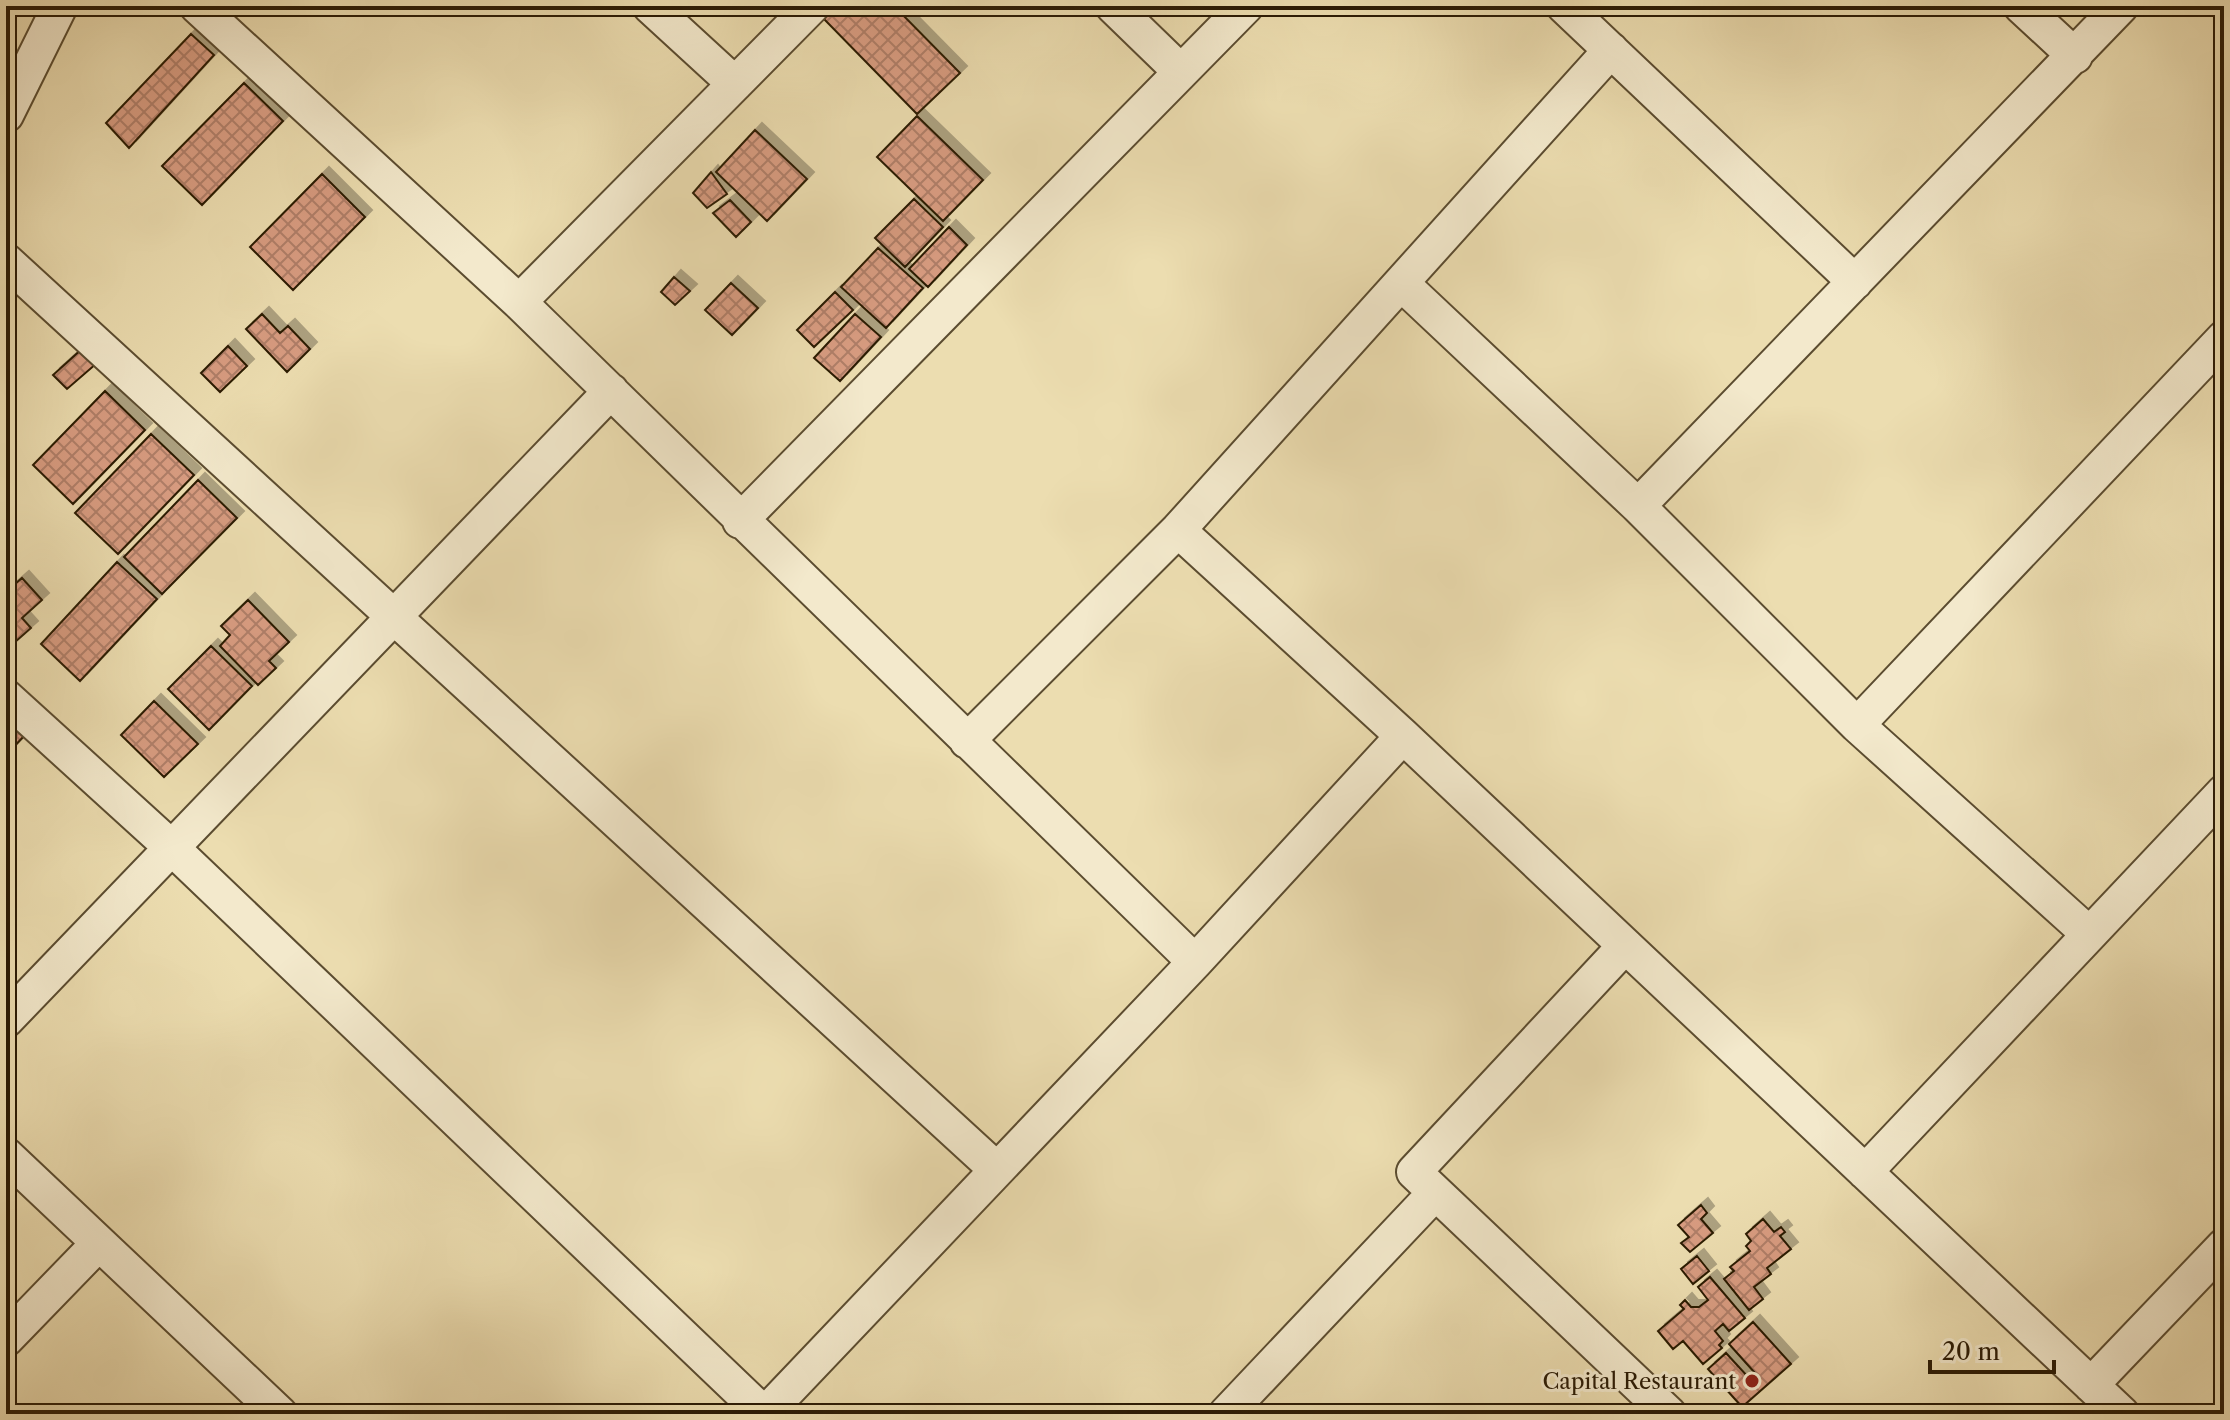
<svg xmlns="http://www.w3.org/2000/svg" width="2230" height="1420" font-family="'Libre Caslon Text',serif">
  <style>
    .building { fill: url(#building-cross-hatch); stroke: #2b1b05; stroke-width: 2; filter: url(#shadow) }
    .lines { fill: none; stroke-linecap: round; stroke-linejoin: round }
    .minor-casing { stroke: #5b4c30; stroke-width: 38 }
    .minor { stroke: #f3e9cc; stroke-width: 34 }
    .poi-dot { fill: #8f2418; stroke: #f3e9cc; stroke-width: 3 }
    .labels { text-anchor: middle; stroke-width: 6; stroke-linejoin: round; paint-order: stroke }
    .poi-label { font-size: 22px; fill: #2b1b05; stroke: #f3e9cc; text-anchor: end }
  </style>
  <defs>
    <pattern id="building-cross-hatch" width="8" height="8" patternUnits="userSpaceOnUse" patternTransform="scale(2)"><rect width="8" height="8" fill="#d89c81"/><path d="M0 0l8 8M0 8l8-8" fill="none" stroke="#af7e68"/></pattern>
    <filter id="shadow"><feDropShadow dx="7" dy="-7" stdDeviation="0" flood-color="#0004"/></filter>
  </defs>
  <rect width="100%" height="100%" fill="#ecddb0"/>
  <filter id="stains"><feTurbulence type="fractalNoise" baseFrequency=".0025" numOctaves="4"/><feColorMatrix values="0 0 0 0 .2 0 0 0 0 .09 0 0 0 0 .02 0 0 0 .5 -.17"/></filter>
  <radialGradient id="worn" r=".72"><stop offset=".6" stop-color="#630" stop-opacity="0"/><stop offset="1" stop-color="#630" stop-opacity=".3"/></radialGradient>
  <path class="building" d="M 836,6 L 894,6 L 960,73 L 917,114 L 823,18 Z
    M 191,34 L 214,55 L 129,148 L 106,123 Z
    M 244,83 L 283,121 L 202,205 L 162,166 Z
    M 917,116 L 983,180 L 943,221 L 877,157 Z
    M 755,130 L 807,179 L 767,221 L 716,172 Z
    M 711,172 L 727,194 L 707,208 L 693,193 Z
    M 322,174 L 365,217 L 293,290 L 250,247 Z
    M 914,199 L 943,227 L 905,267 L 875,238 Z
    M 730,200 L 751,222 L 736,237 L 713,213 Z
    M 949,227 L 967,245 L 928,287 L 909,269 Z
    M 878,248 L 923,288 L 886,328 L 841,287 Z
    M 674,277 L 690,291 L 675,305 L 661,292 Z
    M 731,283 L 758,308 L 732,335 L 705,310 Z
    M 835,292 L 853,310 L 814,347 L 797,330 Z
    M 262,314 L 280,333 L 288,326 L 310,349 L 287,372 L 246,329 Z
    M 855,314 L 881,337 L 840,381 L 814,358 Z
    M 228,346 L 247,366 L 220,392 L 201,373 Z
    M 83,348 L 97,363 L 67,389 L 53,375 Z
    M 105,391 L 145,430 L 73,504 L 33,465 Z
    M 151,434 L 194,475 L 118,554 L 75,513 Z
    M 198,480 L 237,518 L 162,594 L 124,557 Z
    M 117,562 L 157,599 L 80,681 L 41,644 Z
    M 22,578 L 42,600 L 22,618 L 31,628 L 6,650 L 6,592 Z
    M 248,600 L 289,642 L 269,661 L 276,668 L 258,685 L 220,646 L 230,635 L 221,626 Z
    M 211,646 L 252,686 L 209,730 L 168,689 Z
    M 154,701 L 198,744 L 164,777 L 121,735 Z
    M 6,718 L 25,735 L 8,753 L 6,751 Z
    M 1701,1205 L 1707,1213 L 1701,1219 L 1713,1233 L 1690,1252 L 1681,1243 L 1689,1237 L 1678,1225 Z
    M 1763,1219 L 1774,1232 L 1781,1227 L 1785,1232 L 1780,1236 L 1791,1249 L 1767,1268 L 1771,1274 L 1754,1287 L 1763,1299 L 1749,1310 L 1724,1279 L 1734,1271 L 1730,1267 L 1750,1251 L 1746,1246 L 1751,1241 L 1746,1234 Z
    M 1697,1256 L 1709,1271 L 1693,1284 L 1681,1269 Z
    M 1710,1277 L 1745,1318 L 1729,1331 L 1723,1324 L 1715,1331 L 1723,1341 L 1719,1345 L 1722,1348 L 1703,1364 L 1683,1341 L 1673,1349 L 1658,1331 L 1684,1309 L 1680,1305 L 1685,1300 L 1691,1307 L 1699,1307 L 1708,1300 L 1698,1287 Z
    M 1753,1322 L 1791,1364 L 1742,1407 L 1708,1369 L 1726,1353 L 1749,1378 L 1755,1373 L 1729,1344 Z"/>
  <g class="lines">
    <g class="minor-casing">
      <path id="minor" d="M 197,6 L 519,302 L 1195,962
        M 650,6 L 735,84
        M 1113,6 L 1181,72
        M 1564,6 L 1855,282
        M 2021,6 L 2075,56
        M 6,115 L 60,6
        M 6,261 L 997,1170
        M 1401,283 L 1638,506 L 1857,725 L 2089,934
        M 519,302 L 812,6
        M 1638,506 L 2121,6
        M 740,521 L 1246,6
        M 1178,530 L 1403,736 L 2122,1414
        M 6,697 L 172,848 L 764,1414
        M 1857,725 L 2224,338
        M 967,741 L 1178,530 L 1611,50
        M 1625,946 L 1414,1172 L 1669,1414
        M 6,1020 L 611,391
        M 6,1155 L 280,1414
        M 1865,1172 L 2224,792
        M 6,1339 L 99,1243
        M 2091,1385 L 2224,1246
        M 765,1414 L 1195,962 L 1403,736
        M 1226,1414 L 1435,1193"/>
    </g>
    <use href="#minor" class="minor"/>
  </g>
  <circle class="poi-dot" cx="1752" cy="1381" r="8"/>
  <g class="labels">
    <g class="poi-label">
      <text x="1736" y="1389">Capital Restaurant</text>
    </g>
  </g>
  <rect width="2230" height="1420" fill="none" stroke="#ecddb0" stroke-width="32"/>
  <rect x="8" y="8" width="2214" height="1404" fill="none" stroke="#2b1b05" stroke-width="4"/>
  <rect x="16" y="16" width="2198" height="1388" fill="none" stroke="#2b1b05" stroke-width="2"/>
  <path d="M1930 1360v12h124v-12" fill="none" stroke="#2b1b05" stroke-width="4"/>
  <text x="1942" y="1360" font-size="24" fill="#2b1b05" stroke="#f3e9cc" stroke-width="6" paint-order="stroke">20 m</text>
  <rect width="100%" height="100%" filter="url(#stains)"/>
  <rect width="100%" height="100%" fill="url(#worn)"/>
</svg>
